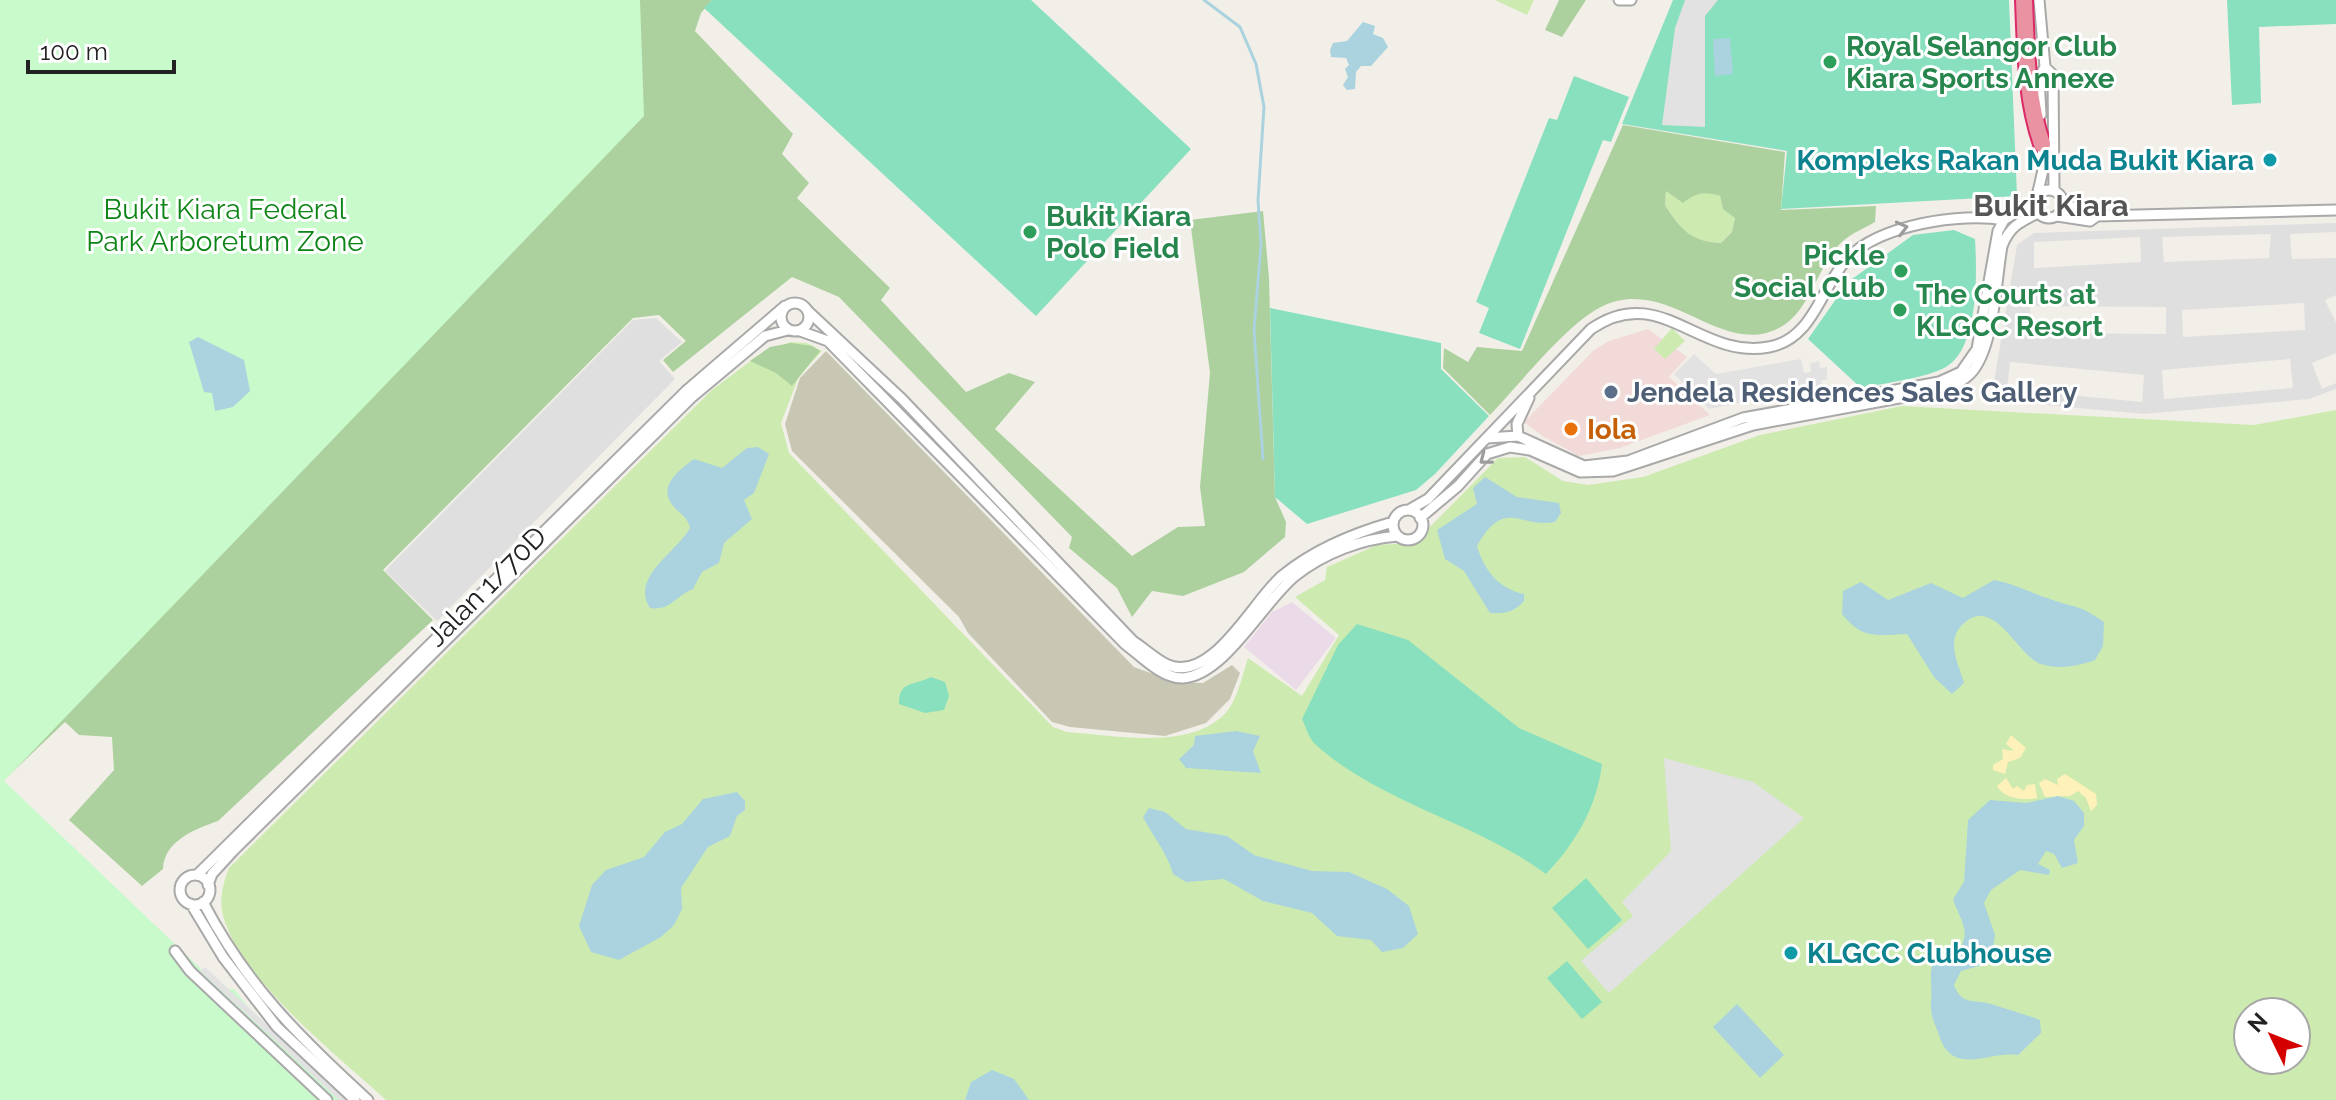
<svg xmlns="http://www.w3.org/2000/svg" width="2336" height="1100" font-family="Raleway,sans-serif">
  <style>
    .residential { fill: #e0dfdf; fill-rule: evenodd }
    .commercial { fill: #f2dad9 }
    .industrial { fill: #ebdbe8 }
    .construction { fill: #c7c7b4 }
    .grass { fill: #cdebb0; fill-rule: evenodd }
    .forest { fill: #add19e; fill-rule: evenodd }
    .sand { fill: #fff1ba }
    .park { fill: #c8facc }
    .pitch { fill: #88e0be }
    .parking { fill: #e2e2e2 }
    .water { fill: #aad3df }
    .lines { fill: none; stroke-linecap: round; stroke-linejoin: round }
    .stream { stroke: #aad3df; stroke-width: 3 }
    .minor-casing { stroke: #a9a9a9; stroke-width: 13 }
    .motorway-casing { stroke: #dc2a67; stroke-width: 20 }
    .minor { stroke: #fff; stroke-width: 9 }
    .motorway { stroke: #e892a2; stroke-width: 16 }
    .oneway { stroke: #9c9c9c }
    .leisure-dot { fill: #2e9e5b; stroke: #fff; stroke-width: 3 }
    .culture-dot { fill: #0f9aa8; stroke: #fff; stroke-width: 3 }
    .service-dot { fill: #5c6f8a; stroke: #fff; stroke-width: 3 }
    .food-dot { fill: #e8710a; stroke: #fff; stroke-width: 3 }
    .labels { text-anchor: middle; stroke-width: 6; stroke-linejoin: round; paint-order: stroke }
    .leisure-label { font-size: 28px; font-weight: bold; fill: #27864d; stroke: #fff; text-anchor: start }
    .culture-label { font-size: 28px; font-weight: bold; fill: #0d838f; stroke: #fff; text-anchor: end }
    .park-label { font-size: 28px; fill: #0c8416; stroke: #fff }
    .service-label { font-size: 28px; font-weight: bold; fill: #4e5e75; stroke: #fff; text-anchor: start }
    .food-label { font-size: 28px; font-weight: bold; fill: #c56008; stroke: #fff; text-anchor: start }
    .street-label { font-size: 28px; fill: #222; stroke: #fff }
    .neighbourhood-label { font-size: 30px; font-weight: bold; fill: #555; stroke: #fff }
  </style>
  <rect width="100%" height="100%" fill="#f2efe9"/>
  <path class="residential" d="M 2336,223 L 2336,232 L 2290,234 L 2292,259 L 2336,258 L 2336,295 L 2325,300 L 2336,323 L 2336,353 L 2312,363 L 2322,389 L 2336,383 L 2336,389 L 2309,399 L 2144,414 L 1991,400 L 2017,245 L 2034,233 ZM 2271,234 L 2269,258 L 2164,262 L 2162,237 ZM 2140,237 L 2141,262 L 2034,268 L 2034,242 ZM 2304,303 L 2305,330 L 2183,337 L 2182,310 ZM 2030,306 L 2166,307 L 2166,334 L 2030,333 ZM 2290,359 L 2293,388 L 2164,399 L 2162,370 ZM 2010,362 L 2144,375 L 2142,402 L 2007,389 Z
    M 656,318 L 682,342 L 659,361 L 675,379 L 437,621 L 385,571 L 633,320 Z"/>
  <path class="commercial" d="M 1648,329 L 1687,357 L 1669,377 L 1710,415 L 1620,448 L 1579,456 L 1544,437 L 1524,422 L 1594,350 L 1609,341 Z"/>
  <path class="industrial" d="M 1292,602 L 1336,638 L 1296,690 L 1244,647 L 1272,612 Z"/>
  <path class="construction" d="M 826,351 L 1134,667 L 1175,682 L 1203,683 L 1232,665 L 1240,673 L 1230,699 L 1206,723 L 1165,736 L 1070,727 L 1052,722 L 968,633 L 959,617 L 792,451 L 785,424 L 800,378 Z"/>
  <path class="grass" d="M 1495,0 L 1534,0 L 1527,15 Z
    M 1666,190 L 1708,192 L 1720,196 L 1724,209 L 1735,218 L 1732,232 L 1721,243 C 1692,242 1680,229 1665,205 Z
    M 1672,328 L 1685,341 L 1665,359 L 1654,349 Z
    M 790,342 L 807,343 L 822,351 L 799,376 L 781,423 L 789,453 L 1053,727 L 1067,732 C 1113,735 1195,752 1228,710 C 1238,697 1243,673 1248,658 L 1302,696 L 1339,635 L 1295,597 L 1325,580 L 1327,567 L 1377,545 L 1410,543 L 1419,538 L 1498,458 L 1525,457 L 1563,481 L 1588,485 L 1643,477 L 1760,435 L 1902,406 L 2254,425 L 2336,410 L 2336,1100 L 386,1100 C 339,1057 245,983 225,922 C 218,904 222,886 229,868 L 712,390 L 757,356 ZM 2248,1012 L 2296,1012 L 2296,1060 L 2248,1060 Z"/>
  <path class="forest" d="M 0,0 L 712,0 L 701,13 L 695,31 L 793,134 L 782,154 L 809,183 L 797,198 L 890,288 L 881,300 L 966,392 L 1009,373 L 1035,382 L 995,429 L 1132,556 L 1178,527 L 1205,526 L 1200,487 L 1210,373 L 1190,220 L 1263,211 L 1269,278 L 1275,497 L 1286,522 L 1285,537 L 1244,572 L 1183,596 L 1152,591 L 1132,617 L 1117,588 L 1069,548 L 1072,537 L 839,297 L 792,277 L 673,372 L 663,360 L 686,341 L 659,315 L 633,318 L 383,570 L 433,620 L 218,821 C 195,829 164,841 163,869 L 142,886 L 69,820 L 114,770 L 112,737 L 79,735 L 65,722 L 0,784 Z
    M 1559,0 L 1586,0 L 1562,37 L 1545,30 Z
    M 1623,125 L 1785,152 L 1781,210 L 1876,206 L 1875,222 C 1865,228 1852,233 1843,241 C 1817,264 1811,312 1779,328 C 1719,359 1667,272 1599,308 C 1564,327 1520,384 1490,415 L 1443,368 L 1444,348 L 1468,362 L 1477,347 L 1522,351 ZM 1666,191 L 1683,203 C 1696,193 1704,191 1720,196 L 1723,209 L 1735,218 L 1732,232 L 1721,243 C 1692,242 1680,229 1665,205 Z
    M 791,343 L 812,346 L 820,351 L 792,386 L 776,373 L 750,361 L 770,347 Z"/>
  <path class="sand" d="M 2011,735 L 2026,748 L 2020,758 L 2008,762 L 2005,774 L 1993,770 L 1993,765 L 2003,759 L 2002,749 L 2014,751 L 2006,744 Z
    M 2065,774 L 2096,794 L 2097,805 L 2091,811 L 2086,798 L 2078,791 L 2070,796 L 2045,797 L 2039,783 L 2045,779 L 2058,785 L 2057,779 Z
    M 2006,778 L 2013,789 L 2017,786 L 2024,791 L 2027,785 L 2035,784 L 2037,798 C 2025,801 2004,799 1997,786 Z"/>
  <path class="park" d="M 0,0 L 640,0 L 644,116 L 4,781 L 222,989 L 234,989 L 262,1025 L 342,1100 L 0,1100 Z"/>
  <path class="pitch" d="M 712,0 L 1031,0 L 1191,149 L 1036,316 L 704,8 Z
    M 1673,0 L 2009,0 L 2017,196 L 1781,209 L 1787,151 L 1622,124 Z
    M 2227,0 L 2336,0 L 2336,24 L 2259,27 L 2261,103 L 2232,105 Z
    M 1574,76 L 1629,97 L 1611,142 L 1603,140 L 1520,349 L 1479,333 L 1489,308 L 1476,302 L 1549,118 L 1557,120 Z
    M 1954,230 L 1975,239 C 1977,273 1979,348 1946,367 C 1927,378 1884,383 1861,388 L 1808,339 L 1848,282 L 1913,235 Z
    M 1270,308 L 1441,343 L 1441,369 L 1489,416 L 1435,474 L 1416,490 L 1307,524 L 1275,497 Z
    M 1357,624 L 1408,640 L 1519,728 L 1602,764 C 1597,807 1575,844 1546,874 C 1476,822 1382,804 1316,745 C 1309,739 1306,727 1302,719 L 1338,645 Z
    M 931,677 L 945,682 L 949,696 L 944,710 L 925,713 L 899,704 C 899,680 914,686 931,677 Z
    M 1586,878 L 1622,920 L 1588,949 L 1552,908 Z
    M 1567,961 L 1602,1002 L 1582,1019 L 1547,978 Z"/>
  <path class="parking" d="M 1685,0 L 1718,0 L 1705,16 L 1705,127 L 1662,125 L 1675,28 Z
    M 1694,354 L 1716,374 L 1801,359 L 1804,373 L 1811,372 L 1810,364 L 1819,361 L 1820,368 L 1827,367 L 1827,379 L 1821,381 L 1822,386 L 1709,409 L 1674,374 Z
    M 1664,758 L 1753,782 L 1804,818 L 1609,993 L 1581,961 L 1633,916 L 1622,902 L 1671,851 Z
    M 205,967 L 348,1100 L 339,1100 L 200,971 Z"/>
  <path class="water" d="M 1363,22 L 1375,26 L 1373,34 L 1383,38 L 1388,47 L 1371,66 L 1361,66 L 1356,72 L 1355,89 L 1347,90 L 1343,85 L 1348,77 L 1345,69 L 1349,65 L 1346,58 L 1331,57 L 1330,50 L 1333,43 L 1347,41 Z
    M 1730,38 L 1733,74 L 1715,76 L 1713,39 Z
    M 198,337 L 244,360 L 250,391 L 233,407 L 215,411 L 212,393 L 204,392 L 189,342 Z
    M 758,447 L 769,454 L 754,493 L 744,500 L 752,519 L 724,543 L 719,563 L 702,572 L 693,589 C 675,596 671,611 650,608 C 630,577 676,553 690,528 C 687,516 682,516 674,507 C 656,487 679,470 694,459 L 722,468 L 747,448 Z
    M 1485,477 L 1517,497 L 1559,503 L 1561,513 L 1555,522 C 1520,529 1505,496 1477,546 C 1484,570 1499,589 1524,594 L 1524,601 C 1514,612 1505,614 1490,613 L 1464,571 L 1445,559 L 1437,530 L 1477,504 L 1473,488 Z
    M 1994,580 C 2015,584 2031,593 2050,599 C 2077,609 2077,603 2104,622 L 2103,646 L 2095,660 C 2078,666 2059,670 2041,664 C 2017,656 1994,593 1962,625 C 1946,641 1958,663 1964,683 L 1952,694 L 1934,677 L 1907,634 C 1876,635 1863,640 1842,614 L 1843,591 L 1861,582 L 1888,600 L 1931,583 L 1963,598 Z
    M 1236,731 L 1260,736 L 1253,751 L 1261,773 L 1186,768 L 1179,759 L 1194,745 L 1195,736 Z
    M 737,792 L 745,801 L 745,810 L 737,816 L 730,836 L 708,847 L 681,888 L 682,909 L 674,925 L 661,937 L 619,960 L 591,952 L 579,926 L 592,885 L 606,870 L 644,857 L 665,832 L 682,824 L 703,799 Z
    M 2058,796 L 2074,801 L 2084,813 L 2084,826 L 2074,840 L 2078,863 L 2062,868 L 2054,854 L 2046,851 L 2038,864 L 2050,870 L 2049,875 L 2020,870 L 1991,890 L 1984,903 L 1995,935 L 1992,956 L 1979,966 L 1961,971 L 1954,985 C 1962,1006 1974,999 1991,1004 C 2004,1008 2027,1015 2040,1020 L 2041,1033 L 2018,1055 C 1990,1050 1952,1078 1939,1035 C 1934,1022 1930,1015 1931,1000 C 1933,985 1927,970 1936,958 L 1957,953 C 1973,931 1960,921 1953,899 L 1964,882 L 1968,820 L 1990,800 L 2027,803 Z
    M 1149,808 L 1165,812 L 1186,829 L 1227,836 L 1254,855 L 1312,871 L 1349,872 L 1387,889 L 1409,906 L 1418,934 L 1403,948 L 1382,952 L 1371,940 L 1337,936 L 1312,913 L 1263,901 L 1224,879 L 1186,882 L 1173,874 C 1167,852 1153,837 1143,817 Z
    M 1737,1004 L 1784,1055 L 1760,1078 L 1713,1027 Z
    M 992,1070 L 1014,1079 L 1029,1100 L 965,1100 L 971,1082 Z"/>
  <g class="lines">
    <path class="stream" d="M 1204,0 L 1240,27 L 1256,64 L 1264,107 L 1258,200 L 1261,245 L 1254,330 L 1263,459"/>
    <g class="minor-casing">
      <path id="minor" d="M 1619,0 L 1631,0
        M 2039,0 L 2045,67 L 2039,77 L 2041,115
        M 2045,67 L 2053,75 L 2054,190
        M2035 204a14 14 0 1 1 28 0a14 14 0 1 1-28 0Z
        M 2037,196 L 2043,170 L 2042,142
        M 2064,204 L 2097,216 L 2336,210
        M 2057,216 L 2090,221 L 2097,216
        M781 317a14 14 0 1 1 28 0a14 14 0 1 1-28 0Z
        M 808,311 L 902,399 L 1133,641 C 1144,648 1156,660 1168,665 C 1213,684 1255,597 1283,575 C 1315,549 1354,533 1393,522
        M 800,331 L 828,341 L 1125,644 C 1140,655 1162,679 1183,678 C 1225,675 1263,602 1295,576 C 1324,553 1361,539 1398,536
        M 1518,436 L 1517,424 L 1529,398
        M 1487,438 L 1518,436 L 1584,466 L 1628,461 L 1743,418 L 1939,382 L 1961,372 L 1977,349 L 1998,231 L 2004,220 L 2035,200
        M 1409,510 L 1428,499 L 1591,329 C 1660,281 1699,360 1769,347 C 1814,339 1821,286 1848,258 C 1880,225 1961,212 2004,220
        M1393 525a15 15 0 1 1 30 0a15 15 0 1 1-30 0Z
        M 1420,518 L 1458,486 L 1487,454 L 1510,447 L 1530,450 L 1580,472 L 1613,471 L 1753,425 L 1937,391 C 1949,387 1961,383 1970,374 C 1994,350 1996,280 2002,246 C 2010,226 2020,222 2038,213
        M 197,875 L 686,391 L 785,306
        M180 890a15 15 0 1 1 30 0a15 15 0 1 1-30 0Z
        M 208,885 L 212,874 L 233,851 L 692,397 L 765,336 L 788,330
        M 203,902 C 246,985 300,1038 368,1100
        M 191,904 L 223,957 L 277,1027 L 355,1100
        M 175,951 L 190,971 L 327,1100"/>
    </g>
    <g class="motorway-casing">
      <path id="motorway" d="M 2024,0 C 2026,47 2026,99 2042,144"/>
    </g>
    <use href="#minor" class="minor"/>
    <use href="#motorway" class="motorway"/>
  </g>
  <defs><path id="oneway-chevron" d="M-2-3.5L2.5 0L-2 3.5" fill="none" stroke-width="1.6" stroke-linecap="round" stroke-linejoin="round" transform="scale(2)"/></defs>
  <g class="oneway">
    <use href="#oneway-chevron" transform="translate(1902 228) rotate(-14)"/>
    <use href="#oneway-chevron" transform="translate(1485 459) rotate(142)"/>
  </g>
  <g class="leisure-dot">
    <circle cx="1830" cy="62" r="8"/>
    <circle cx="1030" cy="232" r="8"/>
    <circle cx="1901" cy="271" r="8"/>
    <circle cx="1900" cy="310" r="8"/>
  </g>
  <g class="culture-dot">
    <circle cx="2270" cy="160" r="8"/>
    <circle cx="1791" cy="953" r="8"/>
  </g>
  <circle class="service-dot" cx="1611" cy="392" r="8"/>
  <circle class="food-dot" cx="1571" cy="429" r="8"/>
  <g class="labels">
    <g class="leisure-label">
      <text x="1846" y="56">Royal Selangor Club<tspan x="1846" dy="32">Kiara Sports Annexe</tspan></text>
      <text x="1046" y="226">Bukit Kiara<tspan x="1046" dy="32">Polo Field</tspan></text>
      <text x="1885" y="265" text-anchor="end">Pickle<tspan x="1885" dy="32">Social Club</tspan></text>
      <text x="1916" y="304">The Courts at<tspan x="1916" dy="32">KLGCC Resort</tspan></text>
    </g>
    <g class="culture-label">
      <text x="2254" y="170">Kompleks Rakan Muda Bukit Kiara</text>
      <text x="1807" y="963" text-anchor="start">KLGCC Clubhouse</text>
    </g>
    <g class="park-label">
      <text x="225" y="219">Bukit Kiara Federal<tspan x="225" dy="32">Park Arboretum Zone</tspan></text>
    </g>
    <g class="service-label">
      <text x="1627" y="402">Jendela Residences Sales Gallery</text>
    </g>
    <g class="food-label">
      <text x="1587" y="439">Iola</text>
    </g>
    <g class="street-label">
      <text transform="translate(486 586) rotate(-45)" y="10">Jalan 1/70D</text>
    </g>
    <g class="neighbourhood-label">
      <text x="2051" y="216">Bukit Kiara</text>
    </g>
  </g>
  <g transform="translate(2272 1036) rotate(313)"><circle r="38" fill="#ffffff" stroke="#a7a7a7" stroke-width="2"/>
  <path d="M0-6L14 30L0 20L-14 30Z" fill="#d40000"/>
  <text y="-12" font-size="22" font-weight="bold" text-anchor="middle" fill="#222222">N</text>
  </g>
  <path d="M28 60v12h146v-12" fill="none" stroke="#222222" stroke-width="4"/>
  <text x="40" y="60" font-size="24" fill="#222222" stroke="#ffffff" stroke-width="6" paint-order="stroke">100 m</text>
</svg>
